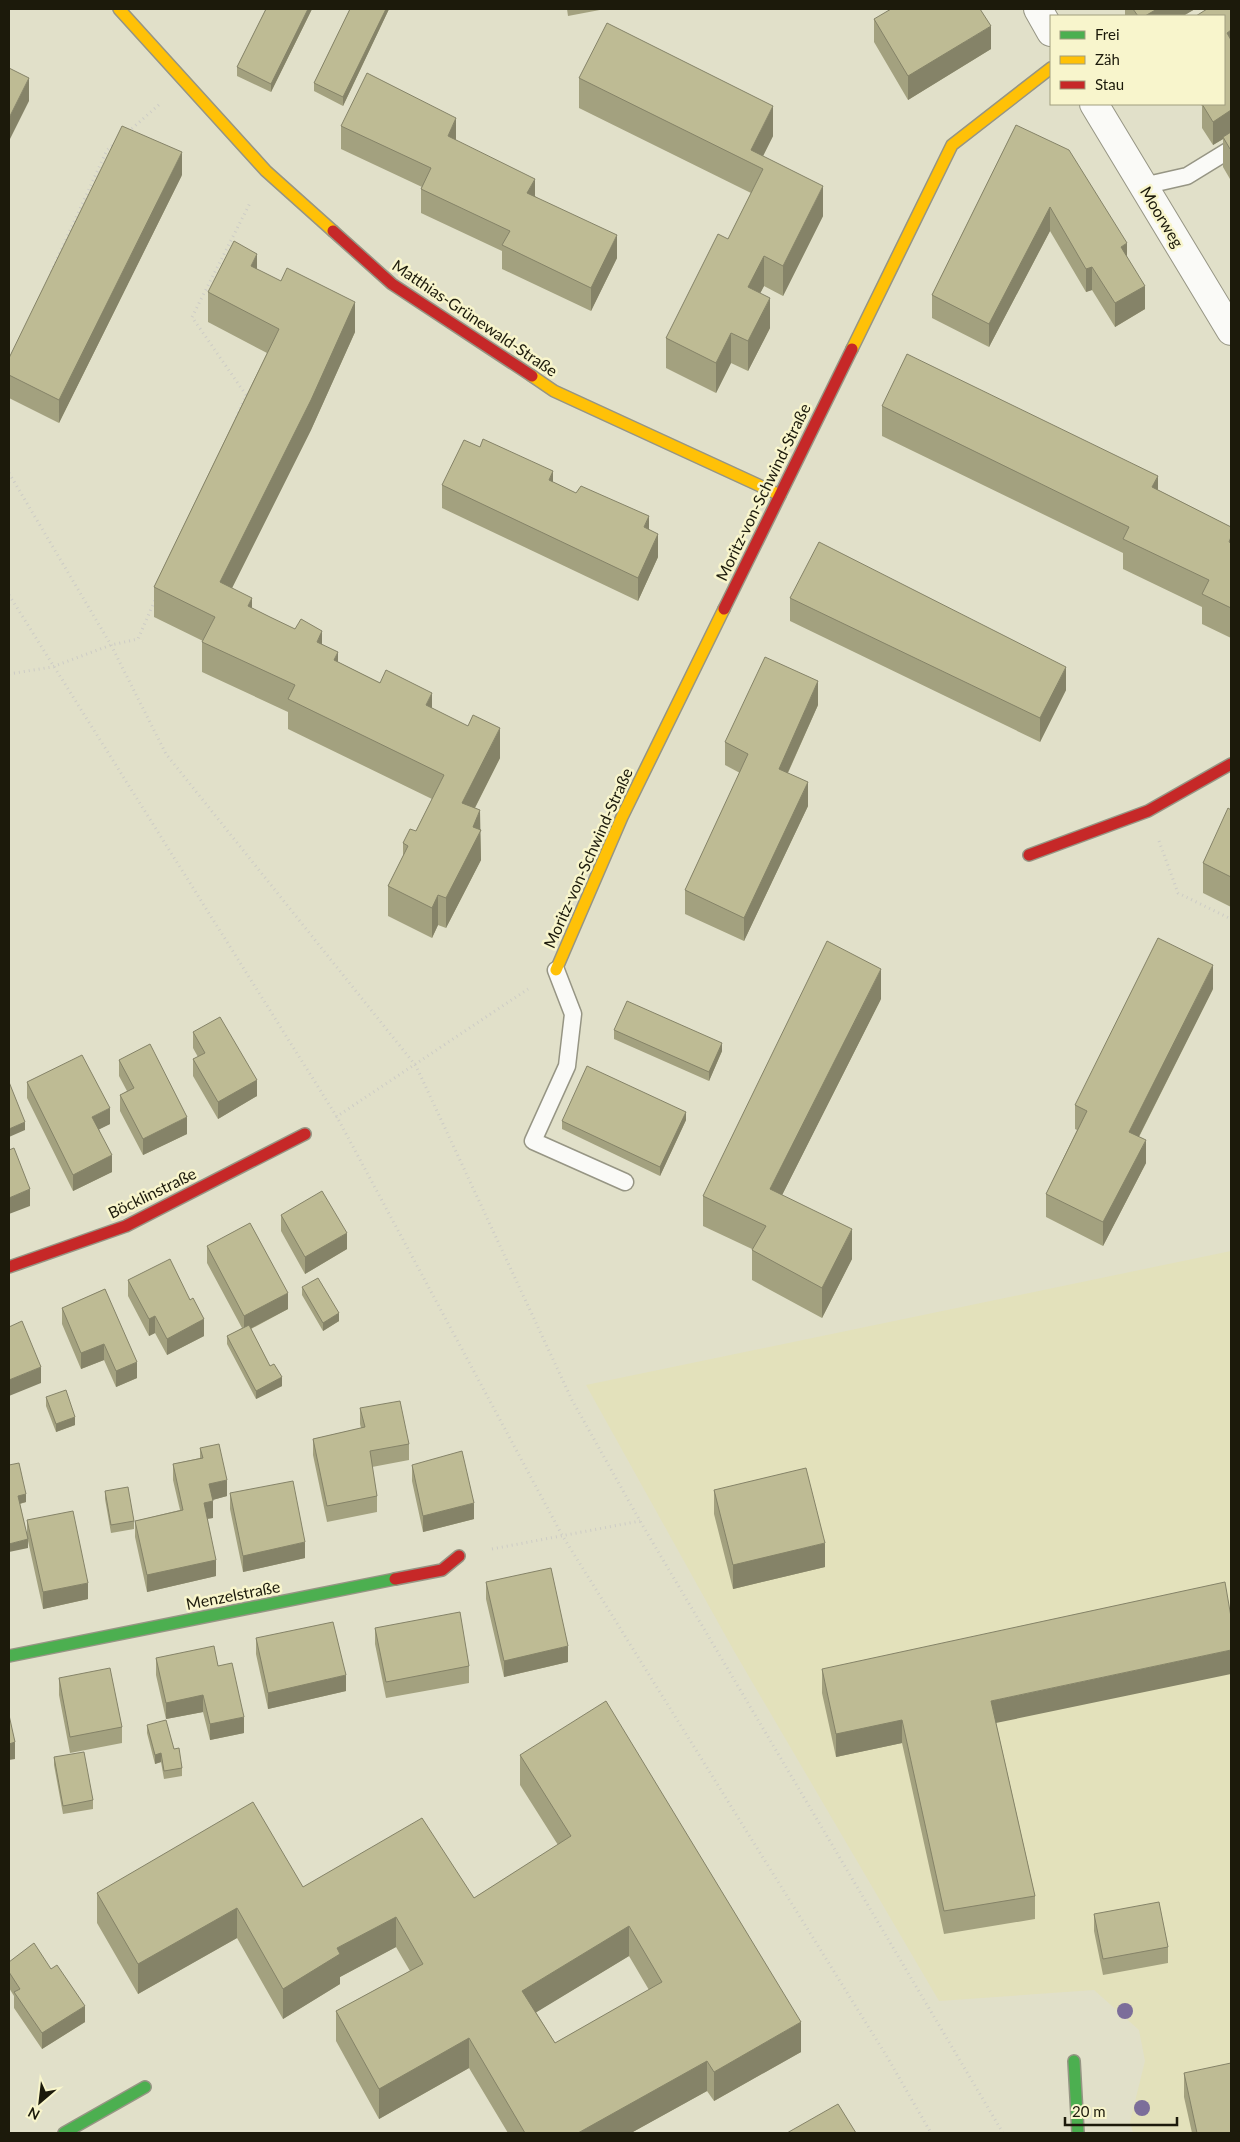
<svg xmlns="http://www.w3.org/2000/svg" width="1240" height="2142" font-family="Lato,sans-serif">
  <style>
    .built { fill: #e3e1bb }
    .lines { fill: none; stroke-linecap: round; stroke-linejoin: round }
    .lane-casing { stroke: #969584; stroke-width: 19 }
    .street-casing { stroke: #969584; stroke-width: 30 }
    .fast-casing { stroke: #969584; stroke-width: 14 }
    .slow-casing { stroke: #969584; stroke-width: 14 }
    .jam-casing { stroke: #969584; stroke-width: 14 }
    .path { stroke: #cdccc6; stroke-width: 3; stroke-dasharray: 1 4; stroke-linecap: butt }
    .lane { stroke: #fafaf7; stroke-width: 16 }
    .street { stroke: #fafaf7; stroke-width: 28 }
    .fast { stroke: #4caf50; stroke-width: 11 }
    .slow { stroke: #ffc107; stroke-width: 11 }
    .jam { stroke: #c62828; stroke-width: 11 }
    .tree { fill: #7c6e9a }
    .wall { fill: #a3a17f; fill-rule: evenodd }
    .shaded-wall { fill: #858368 }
    .building { fill: #bebb94; stroke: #858368; fill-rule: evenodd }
    .labels { text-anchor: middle; stroke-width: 5; stroke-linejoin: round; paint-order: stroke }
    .street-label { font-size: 16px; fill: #1c1a0b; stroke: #f8f5cc }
  </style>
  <rect width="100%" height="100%" fill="#e1e0c9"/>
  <path class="built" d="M 1231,1251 L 1231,2133 L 1133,2133 L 1130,2122 L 1145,2061 L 1139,2030 L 1094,1990 L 939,2001 L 734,1651 L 586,1385 Z"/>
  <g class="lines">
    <g class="lane-casing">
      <path id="lane" d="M 1143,186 L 1187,176 L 1231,149
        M 556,970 L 573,1014 L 567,1066 L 533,1141 L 625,1182"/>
    </g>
    <g class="street-casing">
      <path id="street" d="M 1038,9 L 1051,32
        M 1094,104 L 1231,331"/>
    </g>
    <g class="fast-casing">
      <path id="fast" d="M 9,1656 L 395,1579
        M 1074,2061 L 1078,2133
        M 64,2133 L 145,2087"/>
    </g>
    <g class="slow-casing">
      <path id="slow" d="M 119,9 L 266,171 L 333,231
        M 852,349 L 952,145 L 1051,68
        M 532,376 L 554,391 L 780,495
        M 556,970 L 622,817 L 724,609"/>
    </g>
    <g class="jam-casing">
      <path id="jam" d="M 333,231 L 392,284 L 532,376
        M 724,609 L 852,349
        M 1029,855 L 1148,811 L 1231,764
        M 9,1267 L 126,1226 L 305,1134
        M 395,1579 L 442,1570 L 459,1556"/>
    </g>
    <path class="path" d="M 128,132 L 161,103
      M 51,272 L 107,150 L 116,142
      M 236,418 L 246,395 L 192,317 L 250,203
      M 9,473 L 111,645 L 166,754 L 416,1066 L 572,1400 L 640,1521 L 1003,2133
      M 9,595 L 337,1117 L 562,1535 L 886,2055 L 931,2133
      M 9,674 L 52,667 L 111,645 L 138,639 L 155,600
      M 1159,841 L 1178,893 L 1231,919
      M 336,1117 L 528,989
      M 492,1549 L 640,1521"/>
    <use href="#lane" class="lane"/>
    <use href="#street" class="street"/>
    <use href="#fast" class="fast"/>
    <use href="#slow" class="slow"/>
    <use href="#jam" class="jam"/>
  </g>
  <g class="tree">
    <circle cx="1125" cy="2011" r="8"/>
    <circle cx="1142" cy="2108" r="8"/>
  </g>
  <path class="wall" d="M 266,9 L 312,9 L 271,92 L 237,76 L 237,67 Z
    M 350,9 L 389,9 L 343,106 L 314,91 L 314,83 Z
    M 567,9 L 605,9 L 568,16 Z
    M 1125,9 L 1195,9 L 1183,16 L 1125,16 Z
    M 1231,9 L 1230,179 L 1223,167 L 1223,139 L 1213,145 L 1202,128 L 1202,106 L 1200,104 L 1224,104 Z
    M 874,19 L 991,49 L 908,100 L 874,42 Z
    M 579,78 L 773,136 L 763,156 L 823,216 L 783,296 L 764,286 L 760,293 L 770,328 L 748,371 L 731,363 L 716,393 L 666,368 L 666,338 L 728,239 L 751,193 L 579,108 Z
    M 1016,125 L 1127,257 L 1145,309 L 1115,327 L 1092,290 L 1086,292 L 1050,231 L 989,347 L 932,318 L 932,295 Z
    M 341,126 L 456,140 L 535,196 L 617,258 L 591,311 L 502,269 L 502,251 L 421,213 L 421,189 L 422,187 L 341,149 Z
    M 182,175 L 59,423 L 9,398 L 9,358 Z
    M 257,269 L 355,332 L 311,430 L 232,588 L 252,608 L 322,644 L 338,662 L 432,708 L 500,758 L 475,808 L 480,830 L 481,860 L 446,928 L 438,925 L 432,938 L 388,916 L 388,886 L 403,856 L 403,843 L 416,831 L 432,799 L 288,729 L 288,712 L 202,672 L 202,642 L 203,641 L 154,617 L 154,587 L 267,353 L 208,322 L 208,292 Z
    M 882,406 L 1158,490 L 1231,527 L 1231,638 L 1202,624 L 1202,607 L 1123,569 L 1123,553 L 882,436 Z
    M 553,482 L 649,529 L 658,557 L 638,601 L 442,508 L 442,485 Z
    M 790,598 L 1066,690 L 1040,742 L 790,621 Z
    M 818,705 L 788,773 L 808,806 L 744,941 L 685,914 L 685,890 L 740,773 L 725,765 L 725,742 Z
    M 1231,810 L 1231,907 L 1203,893 L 1203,863 Z
    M 1213,989 L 1139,1137 L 1146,1163 L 1103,1246 L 1046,1217 L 1046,1194 L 1077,1130 L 1075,1129 L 1075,1105 Z
    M 881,999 L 782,1195 L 852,1259 L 822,1318 L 752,1280 L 752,1249 L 703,1226 L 703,1196 Z
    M 614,1030 L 722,1051 L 709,1081 L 614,1039 Z
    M 193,1032 L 257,1096 L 218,1119 L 193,1076 L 193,1059 L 198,1057 L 193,1048 Z
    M 119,1060 L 187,1134 L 143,1155 L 120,1111 L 120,1095 L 127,1091 L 119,1076 Z
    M 27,1082 L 110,1124 L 99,1129 L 112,1172 L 73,1191 L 27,1098 Z
    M 686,1120 L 660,1176 L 562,1129 L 562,1121 Z
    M 281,1215 L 347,1249 L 305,1274 L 281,1231 Z
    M 207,1246 L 288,1309 L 251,1329 L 270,1366 L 282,1386 L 256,1399 L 227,1344 L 227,1336 L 242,1328 L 207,1263 Z
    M 128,1280 L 190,1300 L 204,1336 L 167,1355 L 155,1333 L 149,1336 L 128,1296 Z
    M 302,1287 L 339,1321 L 323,1331 L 302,1295 Z
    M 105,1289 L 137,1378 L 116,1387 L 104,1360 L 81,1369 L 62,1324 L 62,1308 Z
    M 46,1397 L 75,1425 L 56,1432 L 46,1406 Z
    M 360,1408 L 409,1444 L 409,1460 L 372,1467 L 377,1496 L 377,1512 L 327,1522 L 313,1455 L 313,1439 L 361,1428 L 360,1424 Z
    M 200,1448 L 227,1496 L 212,1500 L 213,1518 L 207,1519 L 216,1576 L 147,1592 L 135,1537 L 135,1521 L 180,1510 L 173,1480 L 173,1464 L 200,1458 Z
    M 9,1465 L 26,1502 L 20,1504 L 27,1535 L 27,1520 L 88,1599 L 43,1609 L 28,1541 L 28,1548 Z
    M 412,1465 L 474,1519 L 423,1532 L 412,1481 Z
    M 714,1490 L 825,1567 L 733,1589 L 714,1514 Z
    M 105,1491 L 134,1521 L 134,1529 L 111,1533 L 105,1499 Z
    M 230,1493 L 305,1558 L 243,1572 L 230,1509 Z
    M 486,1582 L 568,1662 L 504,1677 L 486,1599 Z
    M 375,1628 L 469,1666 L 469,1683 L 386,1698 L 375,1644 Z
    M 256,1638 L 346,1691 L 268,1709 L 256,1654 Z
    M 156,1658 L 218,1666 L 244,1733 L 210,1740 L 203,1712 L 166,1719 L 156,1675 Z
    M 822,1669 L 996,1723 L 1035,1896 L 1035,1919 L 944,1934 L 902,1743 L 836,1757 L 822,1693 Z
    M 59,1678 L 122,1727 L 122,1743 L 70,1753 L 59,1695 Z
    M 147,1725 L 174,1749 L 182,1768 L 182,1776 L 164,1779 L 161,1762 L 155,1764 L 147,1733 Z
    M 520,1755 L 801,2052 L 714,2101 L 707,2091 L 631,2133 L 508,2133 L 469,2068 L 379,2119 L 336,2041 L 336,2011 L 410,1971 L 396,1947 L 340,1977 L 340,1984 L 283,2019 L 237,1938 L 138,1994 L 97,1923 L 97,1893 L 303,1887 L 474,1898 L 558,1845 L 520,1785 ZM 629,1956 L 649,1990 L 555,2043 L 536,2012 Z
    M 54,1757 L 93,1800 L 93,1809 L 63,1814 L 54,1765 Z
    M 1094,1914 L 1168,1947 L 1168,1963 L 1103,1975 L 1094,1931 Z
    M 9,1962 L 85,2022 L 42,2049 L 14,2008 L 14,1996 L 9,1988 Z
    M 1184,2073 L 1231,2133 L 1192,2133 L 1184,2097 Z"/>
  <path class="shaded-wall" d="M 308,9 L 312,9 L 271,92 L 271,84 Z
    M 386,9 L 389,9 L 343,106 L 343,97 Z
    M 1157,9 L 1195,9 L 1183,16 L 1145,16 Z
    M 991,26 L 991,49 L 908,100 L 908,76 Z
    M 1231,30 L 1231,54 L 1227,33 Z
    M 29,78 L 29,101 L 9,141 L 9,118 Z
    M 773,106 L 773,136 L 758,166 L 751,150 Z
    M 1231,110 L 1231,134 L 1223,137 L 1223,139 L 1213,145 L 1213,122 Z
    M 456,118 L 456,142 L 448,136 Z
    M 1231,148 L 1231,178 L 1230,179 L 1230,149 Z
    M 182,152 L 182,175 L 59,423 L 59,400 Z
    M 535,179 L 535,203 L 527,193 Z
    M 823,186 L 823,216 L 783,296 L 783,266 Z
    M 1050,207 L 1050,231 L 989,347 L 989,324 Z
    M 617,235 L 617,258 L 591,311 L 591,288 Z
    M 1127,243 L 1127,267 L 1121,247 Z
    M 257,254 L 257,284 L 251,266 Z
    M 764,256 L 764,286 L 748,317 L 748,287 Z
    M 1092,267 L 1092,290 L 1086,292 L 1086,269 Z
    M 1145,286 L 1145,309 L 1115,327 L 1115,303 Z
    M 770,298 L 770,328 L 748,371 L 748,341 Z
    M 355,302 L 355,332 L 311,430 L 220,612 L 220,582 Z
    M 731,333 L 731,363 L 716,393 L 716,363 Z
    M 553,471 L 553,494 L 549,480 Z
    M 1158,476 L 1158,506 L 1152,487 Z
    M 649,516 L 649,540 L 644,527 Z
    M 658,534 L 658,557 L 638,601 L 638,578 Z
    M 252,598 L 252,628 L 248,606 Z
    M 322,631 L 322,661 L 317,642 Z
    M 338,652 L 338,682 L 334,660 Z
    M 1066,667 L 1066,690 L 1040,742 L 1040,718 Z
    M 818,681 L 818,705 L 779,792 L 779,769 Z
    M 432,693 L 432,723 L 426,705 Z
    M 500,728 L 500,758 L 462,833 L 462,803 Z
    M 808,782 L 808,806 L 744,941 L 744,918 Z
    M 480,810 L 481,860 L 446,928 L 446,898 L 473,827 Z
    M 438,895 L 438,925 L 432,938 L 432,908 Z
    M 1213,965 L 1213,989 L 1129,1156 L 1129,1132 Z
    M 881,969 L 881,999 L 770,1219 L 770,1189 Z
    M 722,1043 L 722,1051 L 709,1081 L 709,1072 Z
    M 257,1080 L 257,1096 L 218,1119 L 218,1102 Z
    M 110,1108 L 110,1124 L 92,1133 L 92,1117 Z
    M 686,1112 L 686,1120 L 660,1176 L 660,1167 Z
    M 187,1117 L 187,1134 L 143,1155 L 143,1139 Z
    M 25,1122 L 25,1130 L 9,1137 L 9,1129 Z
    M 1146,1140 L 1146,1163 L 1103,1246 L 1103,1222 Z
    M 112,1155 L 112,1172 L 73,1191 L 73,1175 Z
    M 30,1189 L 30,1206 L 9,1214 L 9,1198 Z
    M 852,1229 L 852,1259 L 822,1318 L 822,1288 Z
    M 347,1233 L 347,1249 L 305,1274 L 305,1257 Z
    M 288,1293 L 288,1309 L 244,1332 L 244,1316 Z
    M 339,1313 L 339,1321 L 323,1331 L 323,1323 Z
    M 155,1316 L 155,1333 L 149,1336 L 149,1319 Z
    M 204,1319 L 204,1336 L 167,1355 L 167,1339 Z
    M 104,1344 L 104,1360 L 81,1369 L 81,1353 Z
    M 137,1362 L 137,1378 L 116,1387 L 116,1371 Z
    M 41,1367 L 41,1383 L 9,1396 L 9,1380 Z
    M 282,1377 L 282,1386 L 256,1399 L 256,1391 Z
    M 75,1417 L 75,1425 L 56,1432 L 56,1424 Z
    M 227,1480 L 227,1496 L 209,1501 L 209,1484 Z
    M 26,1494 L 26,1502 L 18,1504 L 18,1496 Z
    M 213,1501 L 213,1518 L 204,1519 L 204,1503 Z
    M 474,1503 L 474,1519 L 423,1532 L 423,1516 Z
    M 28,1539 L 28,1548 L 9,1552 L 9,1544 Z
    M 305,1542 L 305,1558 L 243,1572 L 243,1556 Z
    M 825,1543 L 825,1567 L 733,1589 L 733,1565 Z
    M 216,1560 L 216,1576 L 147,1592 L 147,1575 Z
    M 88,1583 L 88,1599 L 43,1609 L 43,1592 Z
    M 568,1646 L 568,1662 L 504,1677 L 504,1661 Z
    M 1231,1650 L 1231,1674 L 991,1724 L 991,1701 Z
    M 346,1675 L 346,1691 L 268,1709 L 268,1693 Z
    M 203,1695 L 203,1712 L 166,1719 L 166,1703 Z
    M 244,1717 L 244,1733 L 210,1740 L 210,1724 Z
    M 902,1720 L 902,1743 L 836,1757 L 836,1734 Z
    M 15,1742 L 15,1759 L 9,1760 L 9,1744 Z
    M 161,1753 L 161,1762 L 155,1764 L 155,1755 Z
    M 237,1908 L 237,1938 L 138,1994 L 138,1964 Z
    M 396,1917 L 396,1947 L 340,1977 L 340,1984 L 283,2019 L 283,1989 L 337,1948 Z
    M 629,1926 L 629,1956 L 522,2021 L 522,1991 Z
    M 85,2006 L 85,2022 L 42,2049 L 42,2033 Z
    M 801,2022 L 801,2052 L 714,2101 L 714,2072 Z
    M 469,2038 L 469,2068 L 379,2119 L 379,2089 Z
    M 707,2061 L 707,2091 L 631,2133 L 578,2133 Z"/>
  <path class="building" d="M 266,9 L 308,9 L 271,84 L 237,67 Z
    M 350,9 L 386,9 L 343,97 L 314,83 Z
    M 891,9 L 980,9 L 991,26 L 908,76 L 874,19 Z
    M 1133,9 L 1157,9 L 1145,16 L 1138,16 Z
    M 1207,9 L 1231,9 L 1231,30 L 1227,33 L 1231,40 L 1231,110 L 1213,122 L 1202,104 L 1224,104 L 1224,16 L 1196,16 Z
    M 607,23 L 773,106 L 751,150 L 823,186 L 783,266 L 764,256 L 748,287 L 770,298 L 748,341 L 731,333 L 716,363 L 666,338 L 718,234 L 728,239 L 763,169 L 579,78 Z
    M 9,68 L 29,78 L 9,118 Z
    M 367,73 L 456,118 L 448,136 L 535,179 L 527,193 L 617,235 L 591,288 L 502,245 L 510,231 L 421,189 L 431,168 L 341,126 Z
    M 1016,125 L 1069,150 L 1127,243 L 1121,247 L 1145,286 L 1115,303 L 1092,267 L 1086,269 L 1050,207 L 989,324 L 932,295 Z
    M 122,126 L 182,152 L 59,400 L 9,375 L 9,358 Z
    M 1231,132 L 1231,148 L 1230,149 L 1223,137 Z
    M 234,241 L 257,254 L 251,266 L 281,281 L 287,268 L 355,302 L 311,400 L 220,582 L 252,598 L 248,606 L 270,617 L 295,629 L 301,619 L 322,631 L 317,642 L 338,652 L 334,660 L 380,683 L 386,670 L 432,693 L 426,705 L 468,726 L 473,715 L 500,728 L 462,803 L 480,810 L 473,827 L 481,830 L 446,898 L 438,895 L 432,908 L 388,886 L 408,846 L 403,843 L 410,829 L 416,831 L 444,775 L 288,699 L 295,685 L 202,642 L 215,617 L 154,587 L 279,329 L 208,292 Z
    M 907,354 L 1158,476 L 1152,487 L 1231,527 L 1231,537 L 1229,542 L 1231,543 L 1231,608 L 1202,594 L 1209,580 L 1123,539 L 1129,527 L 882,406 Z
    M 483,439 L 553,471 L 549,480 L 576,493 L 581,486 L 649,516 L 644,527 L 658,534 L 638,578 L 442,485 L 464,440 L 480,447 Z
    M 819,542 L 1066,667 L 1040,718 L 790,598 Z
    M 765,657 L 818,681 L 779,769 L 808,782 L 744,918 L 685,890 L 748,754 L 725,742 Z
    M 1228,808 L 1231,810 L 1231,877 L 1203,863 Z
    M 1158,938 L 1213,965 L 1129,1132 L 1146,1140 L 1103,1222 L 1046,1194 L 1087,1111 L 1075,1105 Z
    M 827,941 L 881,969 L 770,1189 L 852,1229 L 822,1288 L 752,1250 L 766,1226 L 703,1196 Z
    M 627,1001 L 722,1043 L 709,1072 L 614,1030 Z
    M 220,1017 L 257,1080 L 218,1102 L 193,1059 L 205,1053 L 193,1032 Z
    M 150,1044 L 187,1117 L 143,1139 L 120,1095 L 134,1088 L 119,1060 Z
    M 82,1055 L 110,1108 L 92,1117 L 112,1155 L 73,1175 L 27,1082 Z
    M 587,1066 L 686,1112 L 660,1167 L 562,1121 Z
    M 9,1082 L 25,1122 L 9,1129 Z
    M 14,1148 L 30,1189 L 9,1198 L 9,1150 Z
    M 322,1191 L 347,1233 L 305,1257 L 281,1215 Z
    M 250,1223 L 288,1293 L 244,1316 L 207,1246 Z
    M 170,1259 L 190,1300 L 193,1298 L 204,1319 L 167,1339 L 155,1316 L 149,1319 L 128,1280 Z
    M 318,1278 L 339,1313 L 323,1323 L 302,1287 Z
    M 105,1289 L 137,1362 L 116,1371 L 104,1344 L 81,1353 L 62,1308 Z
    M 22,1321 L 41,1367 L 9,1380 L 9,1327 Z
    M 249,1325 L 270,1366 L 274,1364 L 282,1377 L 256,1391 L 227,1336 Z
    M 66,1390 L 75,1417 L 56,1424 L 46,1397 Z
    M 400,1401 L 409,1444 L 370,1451 L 377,1496 L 327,1506 L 313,1439 L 365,1427 L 360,1408 Z
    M 219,1444 L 227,1480 L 209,1484 L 213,1501 L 204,1503 L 216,1560 L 147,1575 L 135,1521 L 183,1510 L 173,1464 L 203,1458 L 200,1448 Z
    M 462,1451 L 474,1503 L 423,1516 L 412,1465 Z
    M 19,1463 L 26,1494 L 18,1496 L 28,1539 L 9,1544 L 9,1465 Z
    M 806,1468 L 825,1543 L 733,1565 L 714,1490 Z
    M 293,1481 L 305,1542 L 243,1556 L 230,1493 Z
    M 128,1487 L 134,1521 L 111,1525 L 105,1491 Z
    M 73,1511 L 88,1583 L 43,1592 L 27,1520 Z
    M 551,1568 L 568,1646 L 504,1661 L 486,1582 Z
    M 1225,1582 L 1231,1617 L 1231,1650 L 991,1701 L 1035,1896 L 944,1911 L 902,1720 L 836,1734 L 822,1669 Z
    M 460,1612 L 469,1666 L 386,1682 L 375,1628 Z
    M 333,1622 L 346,1675 L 268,1693 L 256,1638 Z
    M 214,1646 L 218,1666 L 232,1663 L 244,1717 L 210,1724 L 203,1695 L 166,1703 L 156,1658 Z
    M 110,1668 L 122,1727 L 70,1737 L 59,1678 Z
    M 606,1701 L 801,2022 L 714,2072 L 707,2061 L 578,2133 L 525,2133 L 469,2038 L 379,2089 L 336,2011 L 423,1964 L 396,1917 L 337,1948 L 340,1954 L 283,1989 L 237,1908 L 138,1964 L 97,1893 L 253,1802 L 303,1887 L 422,1818 L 474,1898 L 571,1836 L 520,1755 ZM 629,1926 L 662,1982 L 555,2043 L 522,1991 Z
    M 9,1715 L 15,1742 L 9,1744 Z
    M 166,1720 L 174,1749 L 179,1748 L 182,1768 L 164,1771 L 161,1753 L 155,1755 L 147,1725 Z
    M 84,1752 L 93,1800 L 63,1806 L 54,1757 Z
    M 1159,1902 L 1168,1947 L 1103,1959 L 1094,1914 Z
    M 34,1943 L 51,1969 L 57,1965 L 85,2006 L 42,2033 L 14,1992 L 20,1989 L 9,1972 L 9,1962 Z
    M 1231,2063 L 1231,2133 L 1197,2133 L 1184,2073 Z
    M 838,2104 L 856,2133 L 787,2133 Z"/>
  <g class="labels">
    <g class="street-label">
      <text transform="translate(1162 217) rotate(59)" y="6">Moorweg</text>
      <text transform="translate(475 318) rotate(34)" y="6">Matthias-Grünewald-Straße</text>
      <text transform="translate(763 492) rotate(-64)" y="6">Moritz-von-Schwind-Straße</text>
      <text transform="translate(588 858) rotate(-66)" y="6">Moritz-von-Schwind-Straße</text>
      <text transform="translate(152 1193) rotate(-26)" y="6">Böcklinstraße</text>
      <text transform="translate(233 1595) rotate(-11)" y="6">Menzelstraße</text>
    </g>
  </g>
  <rect width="1240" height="2142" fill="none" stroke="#1c1a0b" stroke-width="20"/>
  <rect x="1050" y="15" width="175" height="90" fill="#f8f5cc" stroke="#a09d7f"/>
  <rect x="1060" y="31" width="25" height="8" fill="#4caf50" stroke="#a09d7f"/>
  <text x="1095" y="40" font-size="15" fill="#1c1a0b">Frei</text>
  <rect x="1060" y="56" width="25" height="8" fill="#ffc107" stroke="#a09d7f"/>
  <text x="1095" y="65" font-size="15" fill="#1c1a0b">Zäh</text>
  <rect x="1060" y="81" width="25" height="8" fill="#c62828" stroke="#a09d7f"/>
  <text x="1095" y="90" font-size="15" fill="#1c1a0b">Stau</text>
  <g transform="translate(40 2102) rotate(208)" stroke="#f8f5cc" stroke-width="4" paint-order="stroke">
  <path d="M0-4L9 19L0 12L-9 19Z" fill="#1c1a0b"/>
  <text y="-8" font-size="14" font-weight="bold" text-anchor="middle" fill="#1c1a0b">N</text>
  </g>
  <path d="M1065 2117v8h112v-8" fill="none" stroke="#1c1a0b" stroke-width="2.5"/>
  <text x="1072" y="2117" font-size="15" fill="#1c1a0b" stroke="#f8f5cc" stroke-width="4" paint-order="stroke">20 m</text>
</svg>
